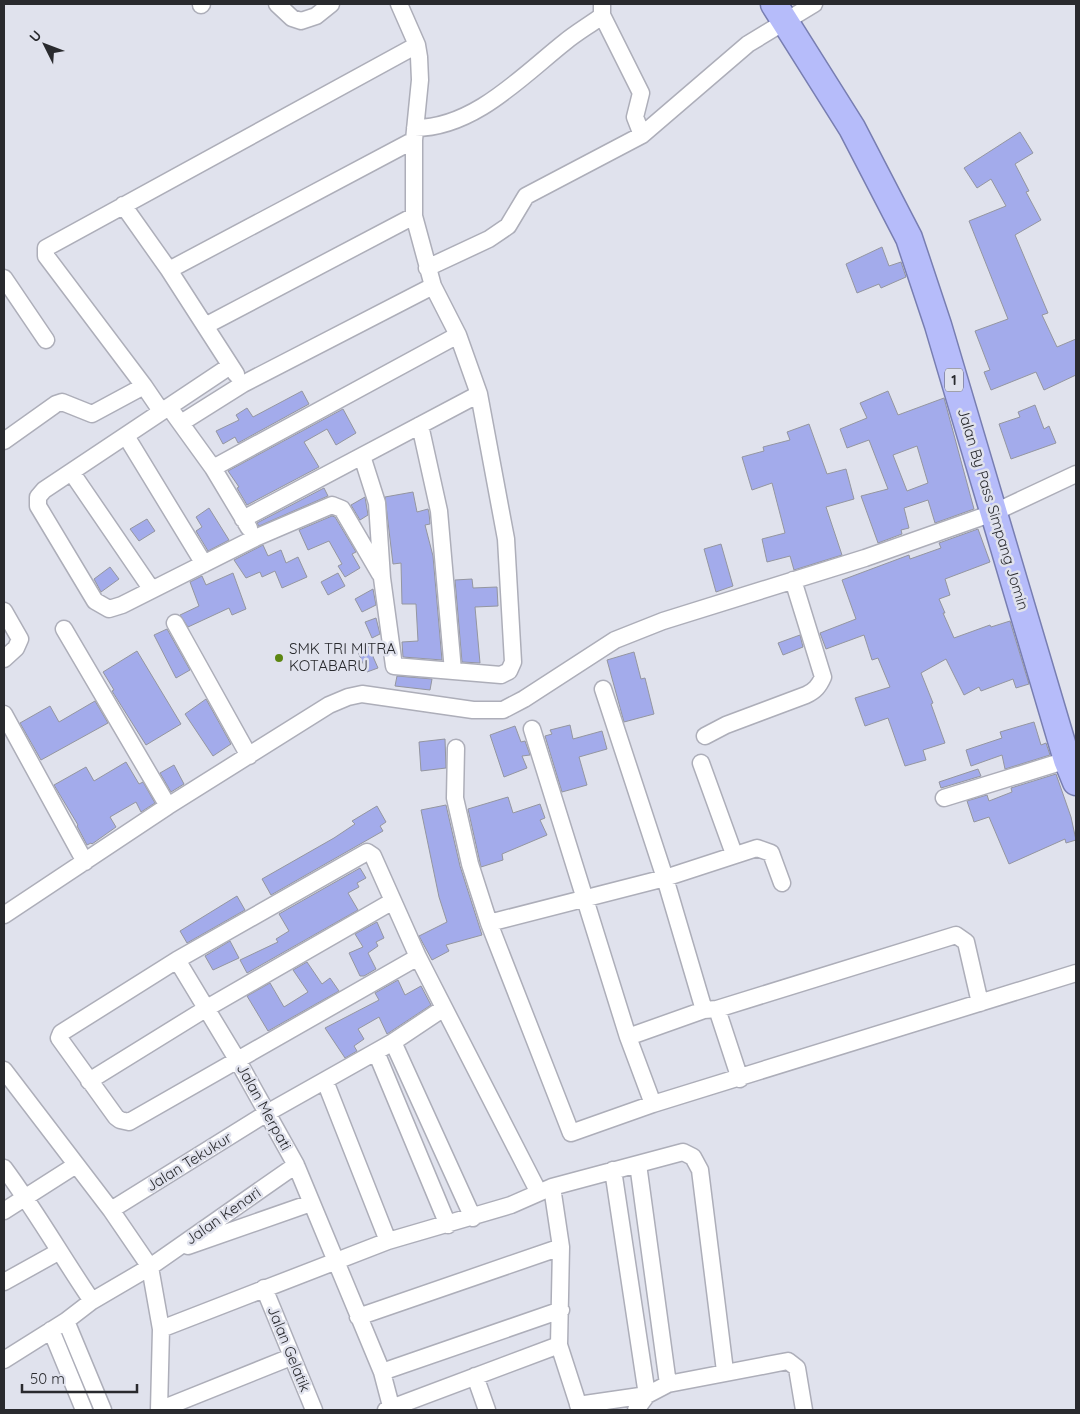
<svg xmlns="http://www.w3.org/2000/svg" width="1080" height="1414" font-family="Quicksand,sans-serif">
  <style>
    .building { fill: #a3abeb; stroke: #9496a0; fill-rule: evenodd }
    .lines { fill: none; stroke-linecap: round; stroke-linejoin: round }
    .minor-casing { stroke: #adaeb9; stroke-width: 19 }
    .trunk-casing { stroke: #787eb1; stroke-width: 29 }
    .minor { stroke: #fff; stroke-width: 16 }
    .trunk { stroke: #b6bcfa; stroke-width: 26 }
    .poi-dot { fill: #5c8611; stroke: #e0e2ed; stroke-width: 2 }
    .labels { text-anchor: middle; stroke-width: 5; stroke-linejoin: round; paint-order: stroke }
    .shield { fill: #e0e2ed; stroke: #606167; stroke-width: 1 }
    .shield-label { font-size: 14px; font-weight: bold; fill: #292a2e }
    .street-label { font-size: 15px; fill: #292a2e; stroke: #e0e2ed }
    .poi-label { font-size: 15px; fill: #292a2e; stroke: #e0e2ed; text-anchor: start }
  </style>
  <rect width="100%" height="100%" fill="#e0e2ed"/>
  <path class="building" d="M 1020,132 L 1033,153 L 1015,164 L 1029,191 L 1026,192 L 1041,220 L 1015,235 L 1048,313 L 1042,315 L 1057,347 L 1076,339 L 1076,375 L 1044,390 L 1036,372 L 991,390 L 984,372 L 990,370 L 975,331 L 1008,319 L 969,221 L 1006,206 L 991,179 L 977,188 L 964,168 Z
    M 882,247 L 889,266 L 901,262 L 906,277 L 881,288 L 879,284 L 857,293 L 846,264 Z
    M 302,391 L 309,404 L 238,443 L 235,437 L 223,444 L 216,431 L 239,420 L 236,415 L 247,408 L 253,417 Z
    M 888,391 L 898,415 L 944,398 L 974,509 L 935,523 L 928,500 L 904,508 L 909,528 L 901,530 L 902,534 L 878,543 L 861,496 L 888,489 L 869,440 L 847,448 L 840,429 L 867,418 L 860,403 ZM 917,446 L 928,483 L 907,491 L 893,455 Z
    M 1035,405 L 1044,429 L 1049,426 L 1056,443 L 1011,459 L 999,424 L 1020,417 L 1018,412 Z
    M 343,409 L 356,433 L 336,445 L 327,429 L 304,442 L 319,467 L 247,505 L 237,488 L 239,487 L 228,471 Z
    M 809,424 L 827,474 L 846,469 L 854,499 L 826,507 L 842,555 L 794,570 L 790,556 L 767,562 L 762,539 L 785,533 L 772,483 L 752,490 L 742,457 L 764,451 L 763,447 L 790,440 L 787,432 Z
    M 324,488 L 328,496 L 259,526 L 257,523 Z
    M 413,492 L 417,512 L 428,509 L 429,513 L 430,524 L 425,525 L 433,556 L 442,660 L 403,657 L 402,642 L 418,641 L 416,604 L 402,604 L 401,563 L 393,564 L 385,497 Z
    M 365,497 L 368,515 L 360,520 L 351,505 Z
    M 209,508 L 229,540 L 208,551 L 196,531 L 202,527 L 196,517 Z
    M 332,516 L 335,517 L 356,552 L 352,554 L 360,568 L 345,577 L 338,566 L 342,564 L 329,541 L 308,550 L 299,530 Z
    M 147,519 L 155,531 L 139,541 L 130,529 Z
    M 978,529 L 990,562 L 945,579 L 950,595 L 939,599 L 945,613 L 943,613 L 954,638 L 990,625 L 991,627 L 1010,621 L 1029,684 L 1016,688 L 1013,679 L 981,691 L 979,687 L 964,695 L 946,659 L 921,673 L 933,703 L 931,704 L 945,743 L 923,750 L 926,760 L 905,766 L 888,718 L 865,726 L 855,698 L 890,687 L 878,658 L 872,660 L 864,635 L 826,649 L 820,633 L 856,619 L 842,580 L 909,555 L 910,559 L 941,548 L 939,543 Z
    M 721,544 L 733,586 L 716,592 L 704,549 Z
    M 263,545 L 268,556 L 281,550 L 286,563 L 298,557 L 307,577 L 282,588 L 275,571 L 262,577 L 260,572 L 246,578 L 234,560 Z
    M 110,567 L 119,579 L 101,592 L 94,579 Z
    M 233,573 L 246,609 L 232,615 L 229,608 L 188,627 L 180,615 L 199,606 L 190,582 L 202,576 L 206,585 Z
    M 338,573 L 345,586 L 328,595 L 321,582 Z
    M 472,579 L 473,588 L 497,587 L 498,606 L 475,607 L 480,663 L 462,662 L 455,580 Z
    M 373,589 L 376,605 L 362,612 L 355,599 Z
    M 376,618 L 380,634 L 372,638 L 365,622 Z
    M 167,629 L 190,670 L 176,678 L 154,635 Z
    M 800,635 L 803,647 L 783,655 L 778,643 Z
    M 367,643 L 378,668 L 367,672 L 356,648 Z
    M 137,651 L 181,724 L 146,745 L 112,691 L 114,690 L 103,672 Z
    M 634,652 L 641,679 L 645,678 L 654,714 L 624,722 L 607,660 Z
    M 397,676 L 432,679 L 430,690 L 395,686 Z
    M 206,699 L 231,744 L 213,756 L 185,714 Z
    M 95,701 L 108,723 L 41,760 L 20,723 L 50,706 L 59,722 Z
    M 1034,722 L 1041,745 L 1046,743 L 1050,755 L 1005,769 L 1002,755 L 971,766 L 966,750 L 1002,738 L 1000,732 Z
    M 570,725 L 573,739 L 602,731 L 607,749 L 579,757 L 587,785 L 562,792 L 545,736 L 552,734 L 550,730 Z
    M 515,726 L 521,742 L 525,741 L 530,755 L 522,756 L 527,768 L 504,777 L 490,735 Z
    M 445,739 L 446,768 L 421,771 L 419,742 Z
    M 126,762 L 139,784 L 143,782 L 155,803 L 141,812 L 136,802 L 110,817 L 116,827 L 92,844 L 91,843 L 87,845 L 77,826 L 78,825 L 54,785 L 86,767 L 94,781 Z
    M 174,765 L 184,784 L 171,792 L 160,773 Z
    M 978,769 L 981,776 L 941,788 L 939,782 Z
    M 1056,774 L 1071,817 L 1076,840 L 1066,843 L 1065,839 L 1009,864 L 989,817 L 974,822 L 967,801 L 987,795 L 989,801 L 1012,792 L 1011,788 Z
    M 508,797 L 513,813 L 540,804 L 545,818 L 540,820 L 547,835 L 502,854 L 503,860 L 481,867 L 468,809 Z
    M 446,805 L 460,866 L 482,935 L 446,945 L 449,951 L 432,960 L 419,936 L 447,922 L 439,897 L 421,810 Z
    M 377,806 L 386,822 L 380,826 L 383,831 L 271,895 L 262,879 L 334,838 L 355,824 L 352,821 Z
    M 360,868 L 366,878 L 357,883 L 359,887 L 348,893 L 358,910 L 247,973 L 240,960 L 278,942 L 276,939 L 289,931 L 279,914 Z
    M 237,896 L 245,910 L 187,943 L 180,931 Z
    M 377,922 L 384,938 L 376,942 L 378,946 L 368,953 L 376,969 L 364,976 L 360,976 L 349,953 L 363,947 L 355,934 Z
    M 230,941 L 239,958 L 213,970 L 205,956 Z
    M 307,962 L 322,984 L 330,978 L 339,991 L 268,1031 L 247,996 L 270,983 L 284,1007 L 308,992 L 293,970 Z
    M 398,980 L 405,995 L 421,986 L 431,1005 L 387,1034 L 379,1017 L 358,1029 L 364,1039 L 354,1046 L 357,1051 L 345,1058 L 325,1028 L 379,1000 L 375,993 Z"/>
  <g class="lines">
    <g class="minor-casing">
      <path id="minor" d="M 277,4 L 292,18 L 301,21 L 316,16 L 331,4
        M 201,5 L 202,4
        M 602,15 L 641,93 L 635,117 L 642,135
        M 415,128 C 474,128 522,76 565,42 C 576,33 588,26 599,18 L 602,15 L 602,4
        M 123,205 L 169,270 L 236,374
        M 427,268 L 489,239 L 508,226 L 526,196 L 642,135 L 748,44 L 814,4
        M 169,270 L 414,140
        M 4,278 L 46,340
        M 205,326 L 414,216
        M 230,366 L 44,490 L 38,497 L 38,506 L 95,601 L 109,609 L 122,605 L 255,538 L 332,505 L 342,509 L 380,574
        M 161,411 L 144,386 L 46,256 L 46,248 L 417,45
        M 174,414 L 213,468 L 249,528
        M 181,423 L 243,384 L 433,286
        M 420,425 L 439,511 L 453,671
        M 126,436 L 204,564
        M 4,441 L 56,404 L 62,402 L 92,414 L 144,386
        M 362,456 L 377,503 L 382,578 L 394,666 L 501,675 L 509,671 L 513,662 L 506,539 L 479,394 L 458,335 L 433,286 L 414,216 L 414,140 L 420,80 L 419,57 L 417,45 L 399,4
        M 213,468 L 458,335
        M 72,473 L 152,590
        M 243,519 L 479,394
        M 4,611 L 20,639 L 16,648 L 4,659
        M 175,623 L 249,756
        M 64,629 L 168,806
        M 603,689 L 665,878 L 704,1010
        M 4,714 L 85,862
        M 532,729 L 628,1037 L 653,1104
        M 705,736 L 726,725 L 806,695 C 815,691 819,686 823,677 L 793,580
        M 456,748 L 455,798 L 470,864 L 489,923 L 571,1133 L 653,1104 L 1076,973
        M 701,763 L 734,854
        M 944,798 L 1067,760
        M 4,915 L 168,806 L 329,705 L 348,697 L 362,694 L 473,710 L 503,710 L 524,699 L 615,640 L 663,621 L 865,558 L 993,513 L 1076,474
        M 489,923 L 665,878 L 757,848 L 771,853 L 782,883
        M 418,957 L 129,1122 L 120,1120 L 116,1117 L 59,1038 L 61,1033 L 177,960 L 367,852 L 373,856 L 418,957 L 538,1191
        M 177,960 L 238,1061 L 296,1165 L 382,1372 L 392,1410
        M 717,1009 L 740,1079
        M 628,1037 L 704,1010 L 717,1009 L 956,935 L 966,942 L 980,1003
        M 393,1042 L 473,1218
        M 376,1052 L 448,1225
        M 4,1070 L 111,1210 L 150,1267 L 161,1329 L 159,1410
        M 89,1081 L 207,1008 L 393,901
        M 325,1081 L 388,1241
        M 638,1164 L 668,1384
        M 4,1168 C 36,1211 62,1257 92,1301
        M 613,1170 L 647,1395 L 636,1410
        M 552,1187 L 561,1247 L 559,1345 L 580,1410
        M 111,1210 L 267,1113 L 393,1042 L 444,1008
        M 4,1211 L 76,1165
        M 188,1246 L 311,1203
        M 4,1282 L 58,1252
        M 264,1288 L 314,1410
        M 358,1317 L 561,1247
        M 66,1321 L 103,1410
        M 161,1329 L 388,1241 L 511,1205 L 552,1187 L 683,1152 L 693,1157 L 700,1170 L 725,1371
        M 51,1330 L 84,1410
        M 4,1360 L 66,1321 L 92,1301 L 150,1267 L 296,1165
        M 382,1372 L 561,1310
        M 475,1376 L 487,1410
        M 578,1405 L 647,1395 L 668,1384 L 788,1361 L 797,1368 L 804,1410
        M 159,1410 L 291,1357
        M 386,1410 L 559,1345"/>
    </g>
    <g class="trunk-casing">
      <path id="trunk" d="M 774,4 L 852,128 L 909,238 L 938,325 L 1067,760 L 1076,782"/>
    </g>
    <use href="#minor" class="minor"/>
    <use href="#trunk" class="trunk"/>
  </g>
  <circle class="poi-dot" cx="279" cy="658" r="5"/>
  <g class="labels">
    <rect class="shield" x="945" y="368.5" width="18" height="23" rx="4"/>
    <g class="shield-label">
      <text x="954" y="385">1</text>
    </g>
    <g class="street-label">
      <text transform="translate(993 509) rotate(73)" y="5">Jalan By Pass Simpang Jomin</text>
      <text transform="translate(264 1107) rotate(61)" y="5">Jalan Merpati</text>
      <text transform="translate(189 1162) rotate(-32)" y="5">Jalan Tekukur</text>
      <text transform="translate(223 1216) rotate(-35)" y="5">Jalan Kenari</text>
      <text transform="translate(289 1349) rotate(68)" y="5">Jalan Gelatik</text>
    </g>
    <g class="poi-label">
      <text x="289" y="654">SMK TRI MITRA<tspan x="289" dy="17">KOTABARU</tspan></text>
    </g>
  </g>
  <rect width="1080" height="1414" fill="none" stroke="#292a2e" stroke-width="10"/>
  <g transform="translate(45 45) rotate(312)" stroke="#e0e2ed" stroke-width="4" paint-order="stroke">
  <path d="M0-4L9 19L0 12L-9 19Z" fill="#292a2e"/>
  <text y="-8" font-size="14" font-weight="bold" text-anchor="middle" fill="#292a2e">U</text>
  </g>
  <path d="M22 1384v8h115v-8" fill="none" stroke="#292a2e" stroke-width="2.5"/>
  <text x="30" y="1384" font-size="15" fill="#292a2e" stroke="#e0e2ed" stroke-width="4" paint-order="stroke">50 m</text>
</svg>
